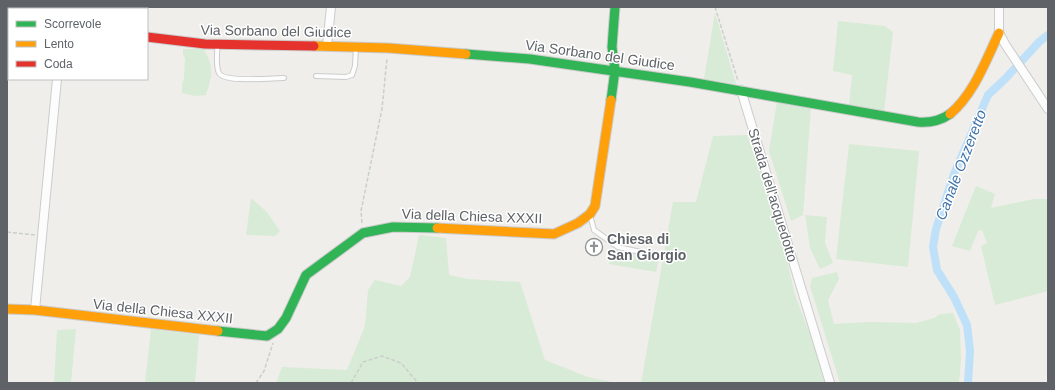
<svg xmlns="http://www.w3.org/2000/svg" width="1055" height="390" font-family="Helvetica,sans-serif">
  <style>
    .green { fill: #d8ebd6 }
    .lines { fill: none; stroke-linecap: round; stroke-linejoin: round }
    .canal { stroke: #bfe0f9; stroke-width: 8 }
    .lane-casing { stroke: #cbcccc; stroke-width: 6 }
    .street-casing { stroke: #cbcccc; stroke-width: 10 }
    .fast-casing { stroke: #cacacb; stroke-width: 11 }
    .slow-casing { stroke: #cacacb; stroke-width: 11 }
    .jam-casing { stroke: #cacacb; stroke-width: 11 }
    .path { stroke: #cacfcc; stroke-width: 1.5; stroke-dasharray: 4 2; stroke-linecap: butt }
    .lane { stroke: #fdfcfc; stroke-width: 4 }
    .street { stroke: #fdfcfc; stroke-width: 8 }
    .fast { stroke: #30b455; stroke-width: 9 }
    .slow { stroke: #ff9f0a; stroke-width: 9 }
    .jam { stroke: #e5322d; stroke-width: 9 }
    .labels { text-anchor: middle; stroke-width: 3; stroke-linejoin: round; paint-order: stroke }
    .street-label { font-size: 14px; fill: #5f6368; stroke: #fff }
    .poi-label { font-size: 14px; font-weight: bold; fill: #5f6368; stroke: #fff; text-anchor: start }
    .water-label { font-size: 15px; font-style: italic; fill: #4174aa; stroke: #fff }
  </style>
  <rect width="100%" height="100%" fill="#efeeea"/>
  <path class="green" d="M 715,13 L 736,84 L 704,79 Z
    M 838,21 L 885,26 L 893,32 L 884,112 L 849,106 L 852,75 L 833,71 Z
    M 183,49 L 203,49 C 215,66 212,76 206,95 L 195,96 L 182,93 L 182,84 L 184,79 L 185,58 L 183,55 Z
    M 777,102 L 811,108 L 803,215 L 791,221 L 769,151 Z
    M 747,135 L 779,226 L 795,295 L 820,361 L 827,383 L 641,383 L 673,202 L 696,202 L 713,136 Z
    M 849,144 L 919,151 L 908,267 L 836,259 Z
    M 976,186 L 995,194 L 991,208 L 1034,199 L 1048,199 L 1048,291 L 995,305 L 981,246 L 987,243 L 982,230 L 978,231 L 970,251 L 952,246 Z
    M 251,198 L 267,212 L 280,231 L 275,236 L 246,235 Z
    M 805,215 L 827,217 L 825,243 L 833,263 L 820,269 L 810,248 Z
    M 419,235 L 446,238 L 449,275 L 468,279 L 520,282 L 545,360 L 588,377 L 617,383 L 276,383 L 282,367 L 347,370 L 365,326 L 368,290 L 375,280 L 401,286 L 410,277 Z
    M 612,249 L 659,257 L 656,272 L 609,264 Z
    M 837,272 L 839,279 L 828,300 L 834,324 L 869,322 L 916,323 L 934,318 L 940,314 L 953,313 L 960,330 L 961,359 L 959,383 L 840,383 L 810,286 L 812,278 Z
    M 76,329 L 71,383 L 54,383 L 57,330 Z
    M 151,329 L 199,335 L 195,383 L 145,383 Z"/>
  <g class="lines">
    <path class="canal" d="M 968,383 L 970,351 L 967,325 L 954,297 L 937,270 L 933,247 L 936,229 L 954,174 L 988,95 L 1005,79 L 1039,42 L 1048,35"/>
    <g class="lane-casing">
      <path id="lane" d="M 217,44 C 218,53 215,65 219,73 C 224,83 272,78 284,78
        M 316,76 L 346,77 L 352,75 L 355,66 L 356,47
        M 590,215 L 594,230 L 618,247 L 659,256"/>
    </g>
    <g class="street-casing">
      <path id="street" d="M 62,7 L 62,9
        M 999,7 L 999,33 L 1005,44 L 1048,109
        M 327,46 L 331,7
        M 741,90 L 830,383
        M 35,310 L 57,79"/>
    </g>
    <g class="fast-casing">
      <path id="fast" d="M 466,54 L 530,59 L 690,82 L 918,122 C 930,123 940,121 950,114
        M 611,100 L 615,70 L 612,47 L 615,7
        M 218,331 L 267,336 L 278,329 L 286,318 L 306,275 L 363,233 L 393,227 L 437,228"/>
    </g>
    <g class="slow-casing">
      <path id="slow" d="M 314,46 L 388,48 L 466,54
        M 950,114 C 974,94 986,60 999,33
        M 437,228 L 554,234 L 578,223 L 590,214 L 595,206 L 611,100
        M 7,309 L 35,310 L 218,331"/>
    </g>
    <g class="jam-casing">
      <path id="jam" d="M 147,37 L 205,44 L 314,46"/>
    </g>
    <path class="path" d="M 715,7 L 738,81
      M 362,223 L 361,211 L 382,109 L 387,58
      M 7,232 L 35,235
      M 256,383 L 264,371 L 273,343
      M 351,383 L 363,362 L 382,356 L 401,363 L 418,383"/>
    <use href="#lane" class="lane"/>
    <use href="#street" class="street"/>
    <use href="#fast" class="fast"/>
    <use href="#slow" class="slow"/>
    <use href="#jam" class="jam"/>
  </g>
  <defs>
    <g id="church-ring" transform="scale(0.9)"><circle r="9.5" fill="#fff" stroke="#919496" stroke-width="1.5"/><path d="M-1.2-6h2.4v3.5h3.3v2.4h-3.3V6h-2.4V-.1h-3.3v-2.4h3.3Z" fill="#919496"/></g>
  </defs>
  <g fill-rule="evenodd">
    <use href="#church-ring" x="594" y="247"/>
  </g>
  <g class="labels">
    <g class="street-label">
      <text transform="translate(276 31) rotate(1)" y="5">Via Sorbano del Giudice</text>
      <text transform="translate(600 55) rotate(8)" y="5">Via Sorbano del Giudice</text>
      <text transform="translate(773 195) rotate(73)" y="5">Strada dell'acquedotto</text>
      <text transform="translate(472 216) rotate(2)" y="5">Via della Chiesa XXXII</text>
      <text transform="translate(163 311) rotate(6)" y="5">Via della Chiesa XXXII</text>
    </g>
    <g class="poi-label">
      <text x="607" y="244">Chiesa di<tspan x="607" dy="16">San Giorgio</tspan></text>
    </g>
    <g class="water-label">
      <text transform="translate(961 165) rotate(-69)" y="5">Canale Ozzeretto</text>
    </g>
  </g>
  <rect width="1055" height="390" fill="none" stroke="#5f6368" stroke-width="16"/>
  <rect x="8" y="8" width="140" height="72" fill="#ffffff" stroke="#bfc1c3"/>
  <rect x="16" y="21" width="20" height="6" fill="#30b455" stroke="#bfc1c3"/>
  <text x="44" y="28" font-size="12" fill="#5f6368">Scorrevole</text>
  <rect x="16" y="41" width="20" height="6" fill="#ff9f0a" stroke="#bfc1c3"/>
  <text x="44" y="48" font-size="12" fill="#5f6368">Lento</text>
  <rect x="16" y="61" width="20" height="6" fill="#e5322d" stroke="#bfc1c3"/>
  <text x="44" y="68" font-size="12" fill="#5f6368">Coda</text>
</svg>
